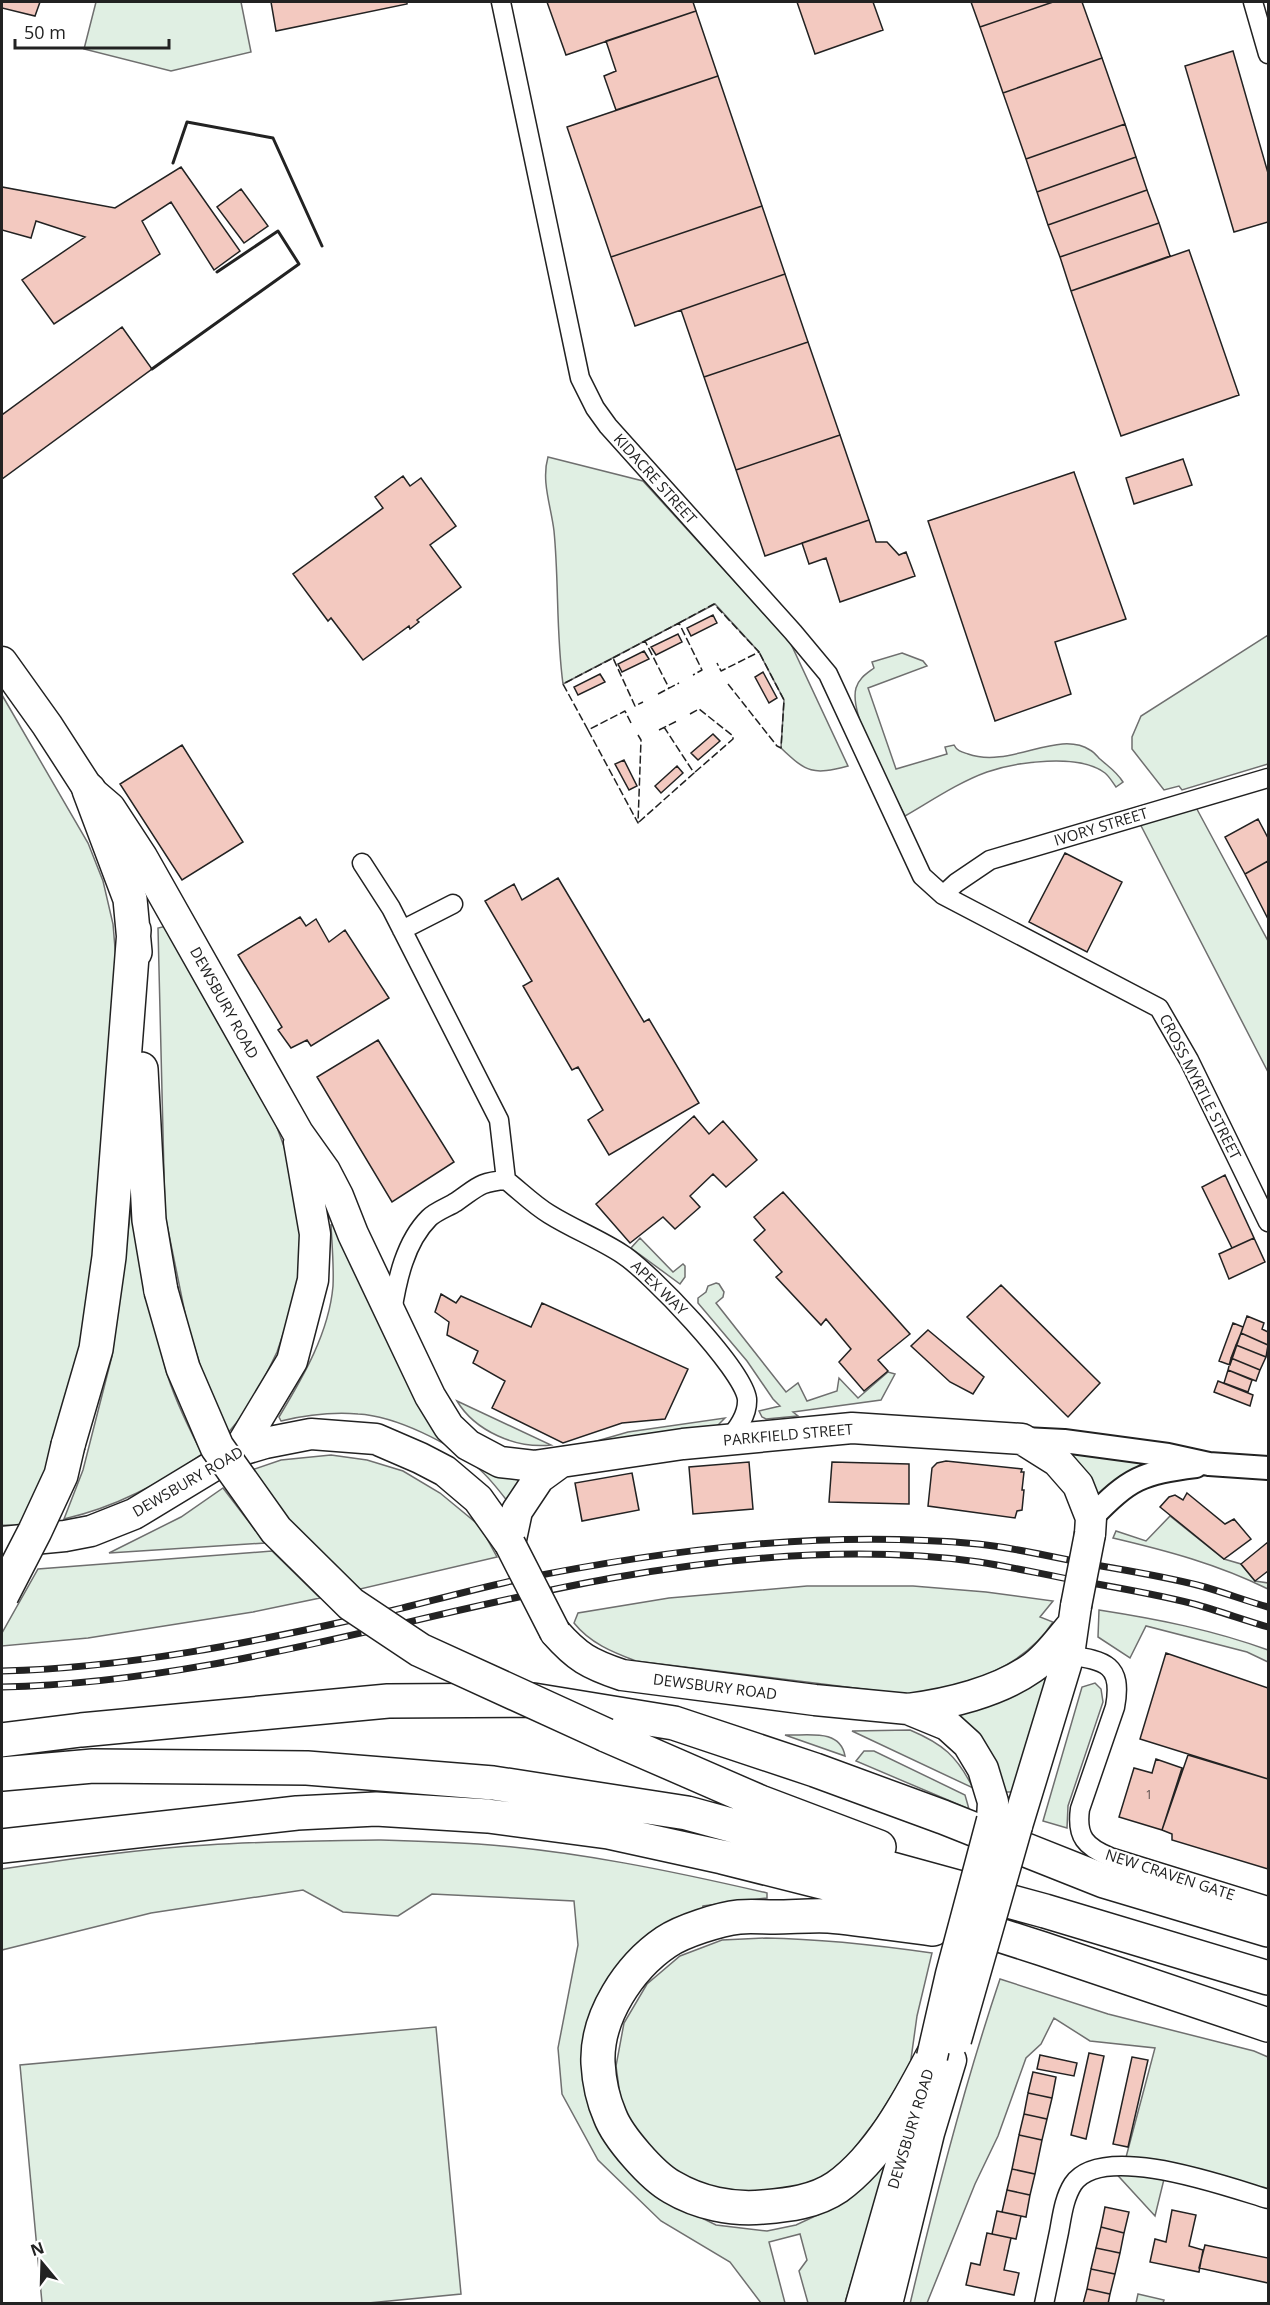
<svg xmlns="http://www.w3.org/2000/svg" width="1270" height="2305" font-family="'Open Sans',sans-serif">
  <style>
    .green { fill: #e0efe3; stroke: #6f6f6f; stroke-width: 1.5 }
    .building { fill: #f3c9c0; stroke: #222; stroke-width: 1.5 }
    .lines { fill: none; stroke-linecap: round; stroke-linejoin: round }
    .minor-casing { stroke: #222; stroke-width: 21 }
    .tertiary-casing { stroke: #222; stroke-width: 26 }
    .primary-casing { stroke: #222; stroke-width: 33 }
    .motorway-casing { stroke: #222; stroke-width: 36 }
    .minor { stroke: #fff; stroke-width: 18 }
    .tertiary { stroke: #fff; stroke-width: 22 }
    .primary { stroke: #fff; stroke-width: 30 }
    .motorway { stroke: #fff; stroke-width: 33 }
    .rail-casing { stroke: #222; stroke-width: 7 }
    .rail { stroke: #fff; stroke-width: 4.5; stroke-dasharray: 14; stroke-linecap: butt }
    .primary-bridge-casing { stroke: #222; stroke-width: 33; stroke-linecap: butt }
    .motorway-bridge-casing { stroke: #222; stroke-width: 36; stroke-linecap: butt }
    .primary-bridge { stroke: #fff; stroke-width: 30 }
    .motorway-bridge { stroke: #fff; stroke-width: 33 }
    .fence { stroke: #222; stroke-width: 1.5; stroke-dasharray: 8 3; stroke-linecap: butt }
    .wall { stroke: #222; stroke-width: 3 }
    .labels { text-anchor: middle; stroke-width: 4.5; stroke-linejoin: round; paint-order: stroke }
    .number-label { font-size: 12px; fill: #564c4a }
    .street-label { font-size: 15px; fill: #222; stroke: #fff }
  </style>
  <rect width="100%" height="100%" fill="#fff"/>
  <path class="green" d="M 96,2 L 241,2 L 251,52 L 171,71 L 84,49 Z
    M 548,457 L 643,481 L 790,642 L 848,766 C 813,775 807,773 781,748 L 784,700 L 759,652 L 715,604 L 563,684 C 556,633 559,582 554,531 C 551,506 541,481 548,457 Z
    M 1268,635 L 1268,764 L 1182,790 L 1179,786 L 1164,790 L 1132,749 L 1132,737 L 1141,716 Z
    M 902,653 L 923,661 L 927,666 L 868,688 L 896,769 L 947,754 L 945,747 L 954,745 C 957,751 962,752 968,754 C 1010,769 1058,729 1090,750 C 1094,752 1097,756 1100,759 C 1109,767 1117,772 1123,782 L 1116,787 C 1113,783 1109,776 1105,773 C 1079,753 1016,762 987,772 C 959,782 931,801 905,816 C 892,789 848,716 856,688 C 859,678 866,674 874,668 L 872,662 Z
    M 2,695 L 88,843 L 103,881 L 113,924 L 117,972 L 107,1133 L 86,1325 L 45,1477 L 23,1526 L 2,1525 Z
    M 1192,800 L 1268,941 L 1268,1072 L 1136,816 Z
    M 171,925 L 244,1069 L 275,1122 L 293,1171 L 302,1229 L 297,1293 L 277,1352 L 251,1405 L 228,1433 L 201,1368 L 187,1323 L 165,1215 L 158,928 Z
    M 131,1208 L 136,1208 C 145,1263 152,1320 167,1374 C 176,1402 189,1428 202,1454 C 159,1484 116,1507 64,1519 L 83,1470 L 112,1356 Z
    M 337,1224 L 417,1390 L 526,1472 L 511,1506 C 501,1493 491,1479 478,1468 C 451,1443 395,1416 358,1414 C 333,1412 306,1415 281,1421 L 279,1417 C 303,1377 329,1333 333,1286 C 334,1266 332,1245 331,1225 Z
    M 640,1238 L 673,1272 L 683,1264 L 685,1266 L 685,1277 L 680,1284 L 631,1248 Z
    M 716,1283 L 719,1284 L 724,1292 L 723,1297 L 716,1303 L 786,1392 L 798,1383 L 807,1401 L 837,1391 L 839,1378 L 858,1398 L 888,1372 L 895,1374 L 881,1400 L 793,1412 L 798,1416 L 766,1419 L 762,1417 L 759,1411 L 780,1406 L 773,1399 L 747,1361 L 698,1303 L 698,1298 L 706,1292 L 708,1286 Z
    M 457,1401 L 551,1445 C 516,1449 475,1431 457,1401 Z
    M 725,1418 L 717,1426 L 576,1447 L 628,1432 Z
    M 1056,1446 L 1173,1457 L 1122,1476 L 1097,1495 Z
    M 331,1455 L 367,1460 L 403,1471 L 440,1493 L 480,1526 L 497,1557 L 356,1590 L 286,1517 L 252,1470 L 281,1460 Z
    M 223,1488 L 265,1543 L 109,1553 L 181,1517 Z
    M 1170,1516 L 1224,1559 L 1241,1564 L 1255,1581 L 1268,1583 L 1268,1589 C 1217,1564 1168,1551 1113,1538 L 1116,1531 L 1146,1541 Z
    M 272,1551 L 320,1598 L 253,1612 L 88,1638 L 2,1646 L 2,1633 L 38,1569 Z
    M 807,1586 L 913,1586 L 986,1592 L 1053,1601 L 1040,1617 L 1053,1622 C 1022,1670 963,1686 911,1695 L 636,1661 C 612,1652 590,1643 574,1623 L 578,1613 L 669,1598 Z
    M 1099,1610 C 1157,1619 1213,1630 1268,1650 L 1268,1662 L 1247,1652 L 1146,1626 L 1130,1658 L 1098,1637 Z
    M 1047,1674 L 1048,1678 L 1015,1792 L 996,1792 L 952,1713 Z
    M 1095,1683 L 1101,1689 L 1103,1702 L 1068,1806 L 1067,1828 L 1043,1821 L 1082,1687 Z
    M 910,1730 C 943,1744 957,1756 973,1788 L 852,1731 Z
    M 785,1735 C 807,1736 840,1728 845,1756 Z
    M 864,1751 L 874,1751 L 965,1795 L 969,1809 L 856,1761 Z
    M 378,1840 C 411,1841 445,1842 478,1844 C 576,1851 672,1871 767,1893 L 767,1898 L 703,1906 L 700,1918 L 591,2033 L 663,2199 L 716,2225 L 767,2231 L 796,2225 L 835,2207 L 892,2145 L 845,2303 L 808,2303 L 799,2271 L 807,2260 L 800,2234 L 769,2242 L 785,2303 L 761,2303 L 730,2262 L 661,2221 L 598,2160 L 562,2094 L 558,2048 L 578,1945 L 574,1901 L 432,1894 L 398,1916 L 343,1912 L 303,1890 L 151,1913 L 2,1950 L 2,1869 C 70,1859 139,1849 207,1845 C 264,1841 321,1841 378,1840 Z
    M 766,1938 C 822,1939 876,1945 932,1953 L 917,2016 L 910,2066 L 876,2120 L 840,2167 L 819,2183 L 715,2198 L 643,2149 L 622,2110 L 616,2066 L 624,2023 L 647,1984 L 680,1956 L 722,1940 Z
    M 1000,1979 L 1108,2014 L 1254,2051 L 1268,2057 L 1268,2194 L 1125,2161 L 1155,2048 L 1090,2041 L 1054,2018 L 1041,2044 L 1026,2058 L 998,2136 L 975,2184 L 927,2303 L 910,2304 C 936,2194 964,2086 1000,1979 Z
    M 436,2027 L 461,2294 L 358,2304 L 42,2303 L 20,2065 Z
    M 1111,2168 L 1166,2171 L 1155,2216 Z
    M 1138,2294 L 1164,2300 L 1163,2303 L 1136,2303 Z"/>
  <path class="building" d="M 2,2 L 40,2 L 35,16 L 2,8 Z
    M 271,2 L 407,2 L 407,4 L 276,31 Z
    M 547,2 L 693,2 L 696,11 L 566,55 Z
    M 797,2 L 873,2 L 883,30 L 815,54 Z
    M 971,2 L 1053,2 L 980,27 Z
    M 1053,2 L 1082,2 L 1102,58 L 1003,93 L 980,27 Z
    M 696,11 L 718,76 L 616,110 L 604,76 L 616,71 L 606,41 Z
    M 1233,51 L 1268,173 L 1268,222 L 1234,232 L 1185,66 Z
    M 1102,58 L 1125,124 L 1026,159 L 1003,93 Z
    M 718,76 L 762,206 L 611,257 L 567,127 Z
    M 1125,124 L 1136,157 L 1037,192 L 1026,159 Z
    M 1136,157 L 1147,190 L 1048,225 L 1037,192 Z
    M 181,167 L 240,251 L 214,270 L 171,202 L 142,221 L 160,254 L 54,324 L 22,280 L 85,237 L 36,221 L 31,238 L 2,230 L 2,187 L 115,208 Z
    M 241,189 L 268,226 L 244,243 L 217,207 Z
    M 1147,190 L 1159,223 L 1060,257 L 1048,225 Z
    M 762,206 L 785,274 L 635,326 L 611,257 Z
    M 1159,223 L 1170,256 L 1071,291 L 1060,257 Z
    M 1189,250 L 1239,395 L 1121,436 L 1071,291 Z
    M 785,274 L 808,342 L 704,377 L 681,310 Z
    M 122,327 L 152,369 L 2,479 L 2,412 L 3,414 Z
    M 808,342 L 840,435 L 736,470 L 704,377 Z
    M 840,435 L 869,520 L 765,556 L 736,470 Z
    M 1183,459 L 1192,485 L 1134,504 L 1126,478 Z
    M 1074,472 L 1126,619 L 1055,642 L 1071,694 L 995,721 L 928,521 Z
    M 403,476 L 410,486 L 421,478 L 456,526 L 430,545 L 461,587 L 417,620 L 419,622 L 410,629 L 409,626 L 363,660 L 331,618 L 328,621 L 293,574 L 383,508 L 375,497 Z
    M 869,520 L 876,542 L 887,542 L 899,555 L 906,552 L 915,576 L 840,602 L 826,558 L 809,564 L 802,543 Z
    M 713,615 L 717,623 L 691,636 L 687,628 Z
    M 678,634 L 682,642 L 656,655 L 651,647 Z
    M 644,651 L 649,659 L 622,672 L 618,664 Z
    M 763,672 L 777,698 L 769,703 L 755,677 Z
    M 600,674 L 605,682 L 578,695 L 574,687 Z
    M 713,734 L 720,741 L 698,760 L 691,753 Z
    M 182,745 L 243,842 L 182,880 L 120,784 Z
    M 624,760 L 637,786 L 629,790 L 615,764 Z
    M 677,766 L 683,773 L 661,793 L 655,786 Z
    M 1258,819 L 1268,838 L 1268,861 L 1245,874 L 1225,837 Z
    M 1065,853 L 1122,882 L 1087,952 L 1029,922 Z
    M 1268,861 L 1268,919 L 1245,874 Z
    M 558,878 L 644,1022 L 649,1019 L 699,1103 L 609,1155 L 588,1120 L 603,1110 L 578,1067 L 572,1070 L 523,986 L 532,981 L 485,901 L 514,884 L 522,900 Z
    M 300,917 L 306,926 L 316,919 L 329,942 L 345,930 L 389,998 L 311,1046 L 307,1040 L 291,1048 L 278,1030 L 282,1027 L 238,955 Z
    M 378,1040 L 454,1162 L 392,1202 L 317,1077 Z
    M 694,1116 L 709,1134 L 723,1121 L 757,1160 L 726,1187 L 713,1174 L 690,1196 L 700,1207 L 675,1229 L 663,1217 L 630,1243 L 596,1204 Z
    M 1225,1175 L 1254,1238 L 1232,1248 L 1202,1187 Z
    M 783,1192 L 910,1334 L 878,1360 L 888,1371 L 864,1391 L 839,1362 L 851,1349 L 826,1319 L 821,1325 L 776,1277 L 782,1272 L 754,1240 L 765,1230 L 754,1217 Z
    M 1254,1238 L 1265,1262 L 1229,1279 L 1219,1254 Z
    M 1001,1285 L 1100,1383 L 1068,1417 L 967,1317 Z
    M 441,1294 L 456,1303 L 461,1296 L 531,1327 L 542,1303 L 688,1369 L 665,1419 L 622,1423 L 563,1443 L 492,1408 L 505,1381 L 473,1363 L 478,1351 L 447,1335 L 449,1322 L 435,1312 Z
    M 1247,1316 L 1264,1323 L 1262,1329 L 1268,1332 L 1268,1345 L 1241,1333 Z
    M 1233,1323 L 1243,1327 L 1230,1365 L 1219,1361 Z
    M 928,1330 L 984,1377 L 973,1394 L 950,1382 L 911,1346 Z
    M 1241,1333 L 1268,1345 L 1266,1357 L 1236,1345 Z
    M 1236,1345 L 1266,1357 L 1260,1370 L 1231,1358 Z
    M 1231,1358 L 1260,1370 L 1256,1381 L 1228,1370 Z
    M 1228,1370 L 1252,1380 L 1248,1392 L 1224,1383 Z
    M 1218,1381 L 1253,1395 L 1250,1406 L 1214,1392 Z
    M 946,1461 L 1022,1469 L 1021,1472 L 1024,1472 L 1022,1490 L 1024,1490 L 1022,1510 L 1017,1511 L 1015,1518 L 928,1506 L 932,1468 L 937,1463 Z
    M 749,1462 L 753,1509 L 693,1514 L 689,1467 Z
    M 832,1462 L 909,1464 L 909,1504 L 829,1502 Z
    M 632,1473 L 639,1510 L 582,1521 L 575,1483 Z
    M 1187,1493 L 1225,1524 L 1234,1519 L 1251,1539 L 1224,1559 L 1160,1507 L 1169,1497 L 1175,1495 L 1183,1500 Z
    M 1268,1542 L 1268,1571 L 1255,1581 L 1241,1564 Z
    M 1166,1653 L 1268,1688 L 1268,1779 L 1140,1739 Z
    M 1188,1755 L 1268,1779 L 1268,1869 L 1172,1840 L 1172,1834 L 1162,1830 Z
    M 1156,1759 L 1182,1768 L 1162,1830 L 1119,1817 L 1134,1768 L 1152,1773 Z
    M 1089,2053 L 1104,2056 L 1086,2139 L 1071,2135 Z
    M 1040,2055 L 1077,2063 L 1074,2076 L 1037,2069 Z
    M 1132,2057 L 1148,2060 L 1128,2147 L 1113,2144 Z
    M 1033,2072 L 1056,2077 L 1052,2098 L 1028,2093 Z
    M 1028,2093 L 1052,2098 L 1047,2119 L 1024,2114 Z
    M 1024,2114 L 1047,2119 L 1042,2140 L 1019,2135 Z
    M 1019,2135 L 1042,2140 L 1035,2174 L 1012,2169 Z
    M 1012,2169 L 1035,2174 L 1030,2195 L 1007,2190 Z
    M 1007,2190 L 1030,2195 L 1026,2217 L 1002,2212 Z
    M 1105,2207 L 1129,2212 L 1124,2233 L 1101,2227 Z
    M 1172,2210 L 1196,2215 L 1189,2246 L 1203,2250 L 1199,2272 L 1150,2262 L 1155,2239 L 1166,2242 Z
    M 997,2211 L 1021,2216 L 1016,2239 L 992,2234 Z
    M 1101,2227 L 1124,2233 L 1120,2253 L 1096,2248 Z
    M 987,2233 L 1011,2238 L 1004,2270 L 1019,2273 L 1014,2295 L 966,2285 L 971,2263 L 980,2265 Z
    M 1205,2245 L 1268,2258 L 1268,2283 L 1199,2268 Z
    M 1096,2248 L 1120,2253 L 1115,2274 L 1091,2269 Z
    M 1091,2269 L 1115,2274 L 1110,2294 L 1087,2289 Z
    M 1087,2289 L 1110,2294 L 1108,2304 L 1083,2304 Z"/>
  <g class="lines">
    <g class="minor-casing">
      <path id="minor" d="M 501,2 L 580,378 L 595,408 L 608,426 L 793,632 L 828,674 L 922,876 L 943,895 L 1159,1008 L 1189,1060 L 1268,1222
        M 1253,2 L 1268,54
        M 362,863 L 391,908 L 499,1120 L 506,1180
        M 943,895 L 956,883 L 990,860 L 1268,778
        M 402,930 L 453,904
        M 392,1312 C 397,1280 405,1242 429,1218 C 436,1211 448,1207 456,1202 C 478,1187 479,1182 506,1180 C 520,1191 534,1205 549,1214 C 573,1229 599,1239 622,1254 C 649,1271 743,1369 747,1399 C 748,1415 737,1429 728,1440
        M 1069,1655 C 1105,1661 1123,1664 1115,1707 L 1080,1809 C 1076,1837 1086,1847 1110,1857 L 1268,1906
        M 1044,2304 C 1049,2280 1054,2256 1059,2232 C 1062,2216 1064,2198 1073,2184 C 1102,2141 1228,2187 1268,2199"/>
    </g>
    <g class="tertiary-casing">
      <path id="tertiary" d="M 1024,1439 L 1064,1441 L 1168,1455 L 1209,1464 L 1268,1468
        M 1091,1518 C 1130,1478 1141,1473 1196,1466"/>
    </g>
    <g class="primary-casing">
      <path id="primary" d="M 2,662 L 47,725 L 89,790 L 110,808 L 142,857 L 298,1133 L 325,1171 L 338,1196 L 353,1234 L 430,1396 L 449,1427 L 468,1445 L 500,1462 L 534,1466 L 683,1444 L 852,1428 L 1022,1439 L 1057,1461 L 1078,1485 L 1091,1518 L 1090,1534
        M 238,1451 L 292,1361 L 313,1280 L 315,1234 L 299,1142
        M 2,1542 L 65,1536 L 91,1531 L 134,1514 L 238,1451 L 265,1443 L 311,1434 L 376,1439 L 420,1458 L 445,1471 L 478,1499 L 510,1544
        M 510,1544 L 517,1511 L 539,1478 L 561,1462
        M 555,1632 C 577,1657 589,1664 622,1675 L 815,1700 L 908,1709 L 947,1725 L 968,1744 L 983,1769 L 993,1802 L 992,1820
        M 908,1709 C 948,1704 998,1692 1032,1668 C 1048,1657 1060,1639 1073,1624
        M 1017,1826 L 1069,1655 L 1076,1606
        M 861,2304 L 923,2087
        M 887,2304 L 929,2133 L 951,2060"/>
    </g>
    <g class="motorway-casing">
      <path id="motorway" d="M 89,790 L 130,899 L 135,952
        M 141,1069 L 149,1220 L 161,1291
        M 68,1445 L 96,1349 L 109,1257 L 134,930
        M 606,1735 L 760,1802 L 879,1847
        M 2,1740 L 81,1730 L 388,1701 L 533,1700 L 674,1723 L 815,1770 L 943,1817 L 1104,1881 L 1268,1930
        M 2,1774 L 93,1766 L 307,1768 L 493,1783 L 687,1813 L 1045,1911 L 1268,1978
        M 2,1846 L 297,1813 L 376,1809 L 488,1816 L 608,1832 L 722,1857 L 881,1897 L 1043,1949 L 1268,2025
        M 932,2057 C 909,2101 879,2157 837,2187 C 815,2202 788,2205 763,2207 C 732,2210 699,2203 672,2187 C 652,2176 618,2137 610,2116 C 603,2100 599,2081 598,2063 C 596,2017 629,1967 666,1942 C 682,1931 720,1919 739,1917 C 750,1916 763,1917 775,1917 C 793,1917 811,1915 829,1916 C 864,1919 898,1925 933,1929"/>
    </g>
    <use href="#minor" class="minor"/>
    <use href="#tertiary" class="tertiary"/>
    <use href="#primary" class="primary"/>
    <use href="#motorway" class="motorway"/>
    <g class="rail-casing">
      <path id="rail" d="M 2,1671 C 128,1668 255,1642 378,1614 C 424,1603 470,1590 516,1580 C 669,1549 822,1530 978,1544 C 1010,1547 1042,1555 1074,1561 C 1116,1569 1159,1575 1201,1586 C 1223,1592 1246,1601 1268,1607
        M 2,1687 C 210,1683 408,1615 612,1578 C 731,1557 858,1545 979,1562 C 1011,1567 1042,1574 1074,1580 C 1114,1587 1155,1594 1194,1604 C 1219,1611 1244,1620 1268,1627"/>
    </g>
    <use href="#rail" class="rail"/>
    <g class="primary-bridge-casing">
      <path id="primary-bridge" d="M 510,1544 L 555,1632
        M 1076,1606 L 1090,1534
        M 956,2040 L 1017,1826
        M 932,2057 L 951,1974 L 992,1820"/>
    </g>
    <g class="motorway-bridge-casing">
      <path id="motorway-bridge" d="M 161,1291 L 183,1368 L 217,1447 L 276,1530 L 351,1604 L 420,1650 L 606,1735
        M 2,1595 L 35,1531 L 61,1475 L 68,1445"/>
    </g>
    <use href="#primary-bridge" class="primary-bridge"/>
    <use href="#motorway-bridge" class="motorway-bridge"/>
    <path class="fence" d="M 679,623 L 714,604 L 759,652 L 721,671 L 717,663
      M 645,641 L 679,623 L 702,670 L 693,675
      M 613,658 L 645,641 L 669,688
      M 728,684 L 777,746 L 781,748 L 784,700 L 759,652
      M 658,694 L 679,683
      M 690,714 L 699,709 L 733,736 L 733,739 L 694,773
      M 631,723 L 625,711 L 588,730 L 563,684 L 613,658 L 635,706 L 643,702
      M 588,730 L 638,823 L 641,740 L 638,735
      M 659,730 L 677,721
      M 639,822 L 694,773 L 664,727"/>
    <path class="wall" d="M 173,163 L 187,122 L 273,138 L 322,246
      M 152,369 L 299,264 L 278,231 L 217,272"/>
  </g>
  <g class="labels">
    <g class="number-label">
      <text x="1149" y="1799">1</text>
    </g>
    <g class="street-label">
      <text transform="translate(655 479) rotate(48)" y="5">KIDACRE STREET</text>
      <text transform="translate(1101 827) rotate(-17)" y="5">IVORY STREET</text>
      <text transform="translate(224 1003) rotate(61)" y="5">DEWSBURY ROAD</text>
      <text transform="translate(1200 1087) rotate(63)" y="5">CROSS MYRTLE STREET</text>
      <text transform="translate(659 1288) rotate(44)" y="5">APEX WAY</text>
      <text transform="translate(788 1435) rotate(-5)" y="5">PARKFIELD STREET</text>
      <text transform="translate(188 1482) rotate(-30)" y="5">DEWSBURY ROAD</text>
      <text transform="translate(715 1687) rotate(7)" y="5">DEWSBURY ROAD</text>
      <text transform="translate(1170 1875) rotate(18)" y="5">NEW CRAVEN GATE</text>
      <text transform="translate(911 2129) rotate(-73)" y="5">DEWSBURY ROAD</text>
    </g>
  </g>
  <rect width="1270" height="2305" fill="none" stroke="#222222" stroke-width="6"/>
  <g transform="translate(42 2263) rotate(341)" stroke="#ffffff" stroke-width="4.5" paint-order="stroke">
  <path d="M0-4.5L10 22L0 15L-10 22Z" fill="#222222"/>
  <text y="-9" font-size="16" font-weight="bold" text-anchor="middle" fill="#222222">N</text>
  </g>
  <path d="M15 39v9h154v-9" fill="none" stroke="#222222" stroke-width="3"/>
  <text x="24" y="39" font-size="18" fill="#222222" stroke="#ffffff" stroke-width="4.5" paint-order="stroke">50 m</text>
</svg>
